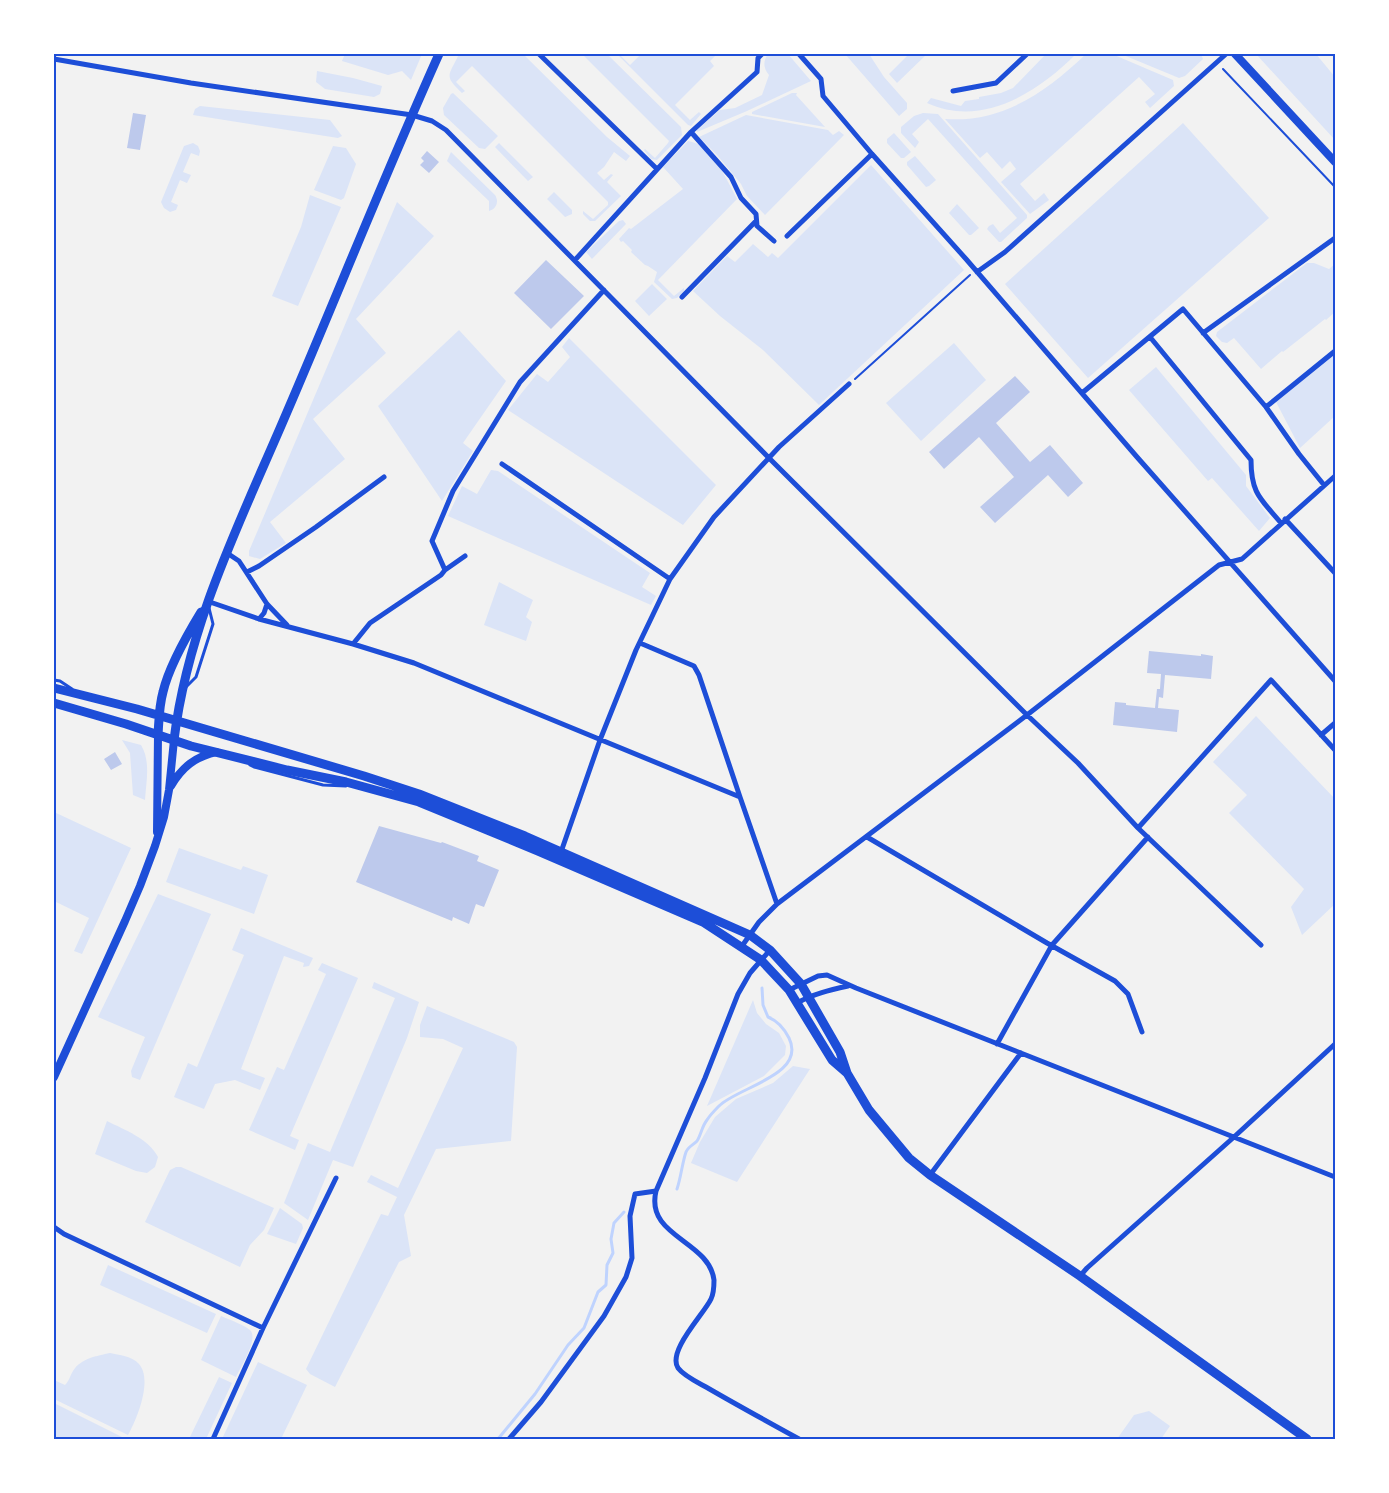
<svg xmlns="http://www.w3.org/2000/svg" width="1389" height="1493" font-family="'PT Sans',sans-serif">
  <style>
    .green { fill: #dbe4f7 }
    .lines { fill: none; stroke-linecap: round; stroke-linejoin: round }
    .stream { stroke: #bfd3fe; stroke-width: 3 }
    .building { fill: #bdc9ec }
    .path { stroke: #1d4ed8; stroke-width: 2 }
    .service { stroke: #1d4ed8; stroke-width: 3 }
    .minor { stroke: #1d4ed8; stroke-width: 5 }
    .tertiary { stroke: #1d4ed8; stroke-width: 8 }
    .secondary { stroke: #1d4ed8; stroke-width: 9 }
    .neatline { fill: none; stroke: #1d4ed8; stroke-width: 2 }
  </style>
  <rect width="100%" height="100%" fill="#f2f2f2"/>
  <path class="green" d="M 345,54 L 422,54 L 411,80 L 402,71 L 388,75 L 342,61 Z
    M 459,54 L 523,54 L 607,137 L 630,156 L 626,161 L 614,152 L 604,167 L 597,173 L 604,180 L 611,174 L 613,175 L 607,182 L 621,196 L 595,221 L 590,221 L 583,214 L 583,211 L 593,219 L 608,205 L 608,202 L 472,66 L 456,82 L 465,91 L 462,93 C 443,75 449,76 459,54 Z
    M 582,54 L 607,54 L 681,127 L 682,135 L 657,160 L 651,159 L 644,150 L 645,149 L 655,158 L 668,143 L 669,141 Z
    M 617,54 L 619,54 L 630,65 L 641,54 L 717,54 L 710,61 L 714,66 L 675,105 L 690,120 L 699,112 L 701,114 L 691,126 L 688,125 Z
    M 768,54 L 788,54 L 811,81 L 747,111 L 697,132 L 697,130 L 720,110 L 735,108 L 762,95 L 769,75 C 763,68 763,61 768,54 Z
    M 845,54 L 869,54 L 884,77 L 907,103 L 907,109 L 899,116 Z
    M 909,54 L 927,54 L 897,83 L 889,74 Z
    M 1046,54 L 1076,54 C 1037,93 982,128 927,103 L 931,98 L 961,106 L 965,101 L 979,99 L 979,97 L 1001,93 L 1013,88 Z
    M 1086,54 L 1112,54 L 1173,80 L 1174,86 L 1150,108 L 1145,102 L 1155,94 L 1139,77 L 1020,184 L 1035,201 L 1044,193 L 1049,200 L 1030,214 L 1001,182 L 1016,169 L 1010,161 L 1002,169 L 987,152 L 980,158 L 945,119 C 1003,123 1046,92 1086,54 Z
    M 1121,54 L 1201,54 L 1203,59 L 1185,76 L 1179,78 Z
    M 1256,54 L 1316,54 L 1335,77 L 1335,140 Z
    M 317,71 L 353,78 L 382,86 L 380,94 L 374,97 L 325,89 L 316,82 Z
    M 453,93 L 498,136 L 485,149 L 479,148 L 444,115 L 443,108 L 451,94 Z
    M 792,93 L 797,93 L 796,95 L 825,127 L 752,114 L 752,112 Z
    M 200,106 L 330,120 L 342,136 L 338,138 L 193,115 L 195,109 Z
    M 923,113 L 938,114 L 1027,215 L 1027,218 L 1001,242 L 999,242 L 987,229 L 989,226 L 993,224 L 1000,233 L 1017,218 L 928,119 L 912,134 L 919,142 L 915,148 L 901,133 L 901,127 L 914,116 Z
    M 746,115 L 828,130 L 833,135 L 839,131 L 844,135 L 765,215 L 747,196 L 741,184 L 717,155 L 699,137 Z
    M 1183,123 L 1269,218 L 1088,378 L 1005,284 Z
    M 894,133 L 911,152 L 904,158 L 901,158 L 887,143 L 887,139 Z
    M 688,141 C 692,142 697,143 700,145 C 715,155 729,183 737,199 L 658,280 L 674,296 L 684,288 L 684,291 L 677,298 L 672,299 L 654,282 L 657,272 L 648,266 L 645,265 L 631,252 L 632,250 L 623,241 L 621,242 L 619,239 L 629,228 L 631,229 L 683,189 L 663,167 Z
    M 193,143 L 198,146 L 200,151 L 199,156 L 191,153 L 183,172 L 191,175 L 187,183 L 180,180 L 171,202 L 178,205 L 176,210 L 170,212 L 164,208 L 161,202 L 184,146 Z
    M 499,143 L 533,177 L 528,181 L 495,147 Z
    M 333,146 L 346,148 L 356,164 L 344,198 L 341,200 L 314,190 Z
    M 451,152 L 495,195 C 499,201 497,209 489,211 L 489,201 L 447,161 Z
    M 915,156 L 936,180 L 929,186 L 926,187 L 907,165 L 907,162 Z
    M 871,165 L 964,270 L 819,405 L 763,350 L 720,316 L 693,291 L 727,256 L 735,262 L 753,244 L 768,257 L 772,253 L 778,258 Z
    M 554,192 L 572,210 L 572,214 L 565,217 L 547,199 Z
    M 310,195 L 341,207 L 298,306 L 272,296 L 301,227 Z
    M 397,202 L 434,236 L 356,319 L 386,353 L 313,419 L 345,459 L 270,522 L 286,543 L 260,559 L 249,556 L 249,551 Z
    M 957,204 L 979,228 L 971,235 L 969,235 L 949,213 Z
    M 623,220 L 626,224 L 592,259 L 586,252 L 619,221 Z
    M 1307,263 L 1314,263 L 1329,269 L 1335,264 L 1335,312 L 1326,320 L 1325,319 L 1283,352 L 1282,351 L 1261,369 L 1234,338 L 1227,343 L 1222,342 L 1216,336 L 1217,332 Z
    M 652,284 L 667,299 L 649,316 L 635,301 Z
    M 459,330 L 506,381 L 463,443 L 473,451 L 442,501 L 378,406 Z
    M 569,338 L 716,485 L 683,525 L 508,410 L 537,374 L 548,382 L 570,357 L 562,347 Z
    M 954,343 L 986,380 L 921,441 L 886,403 Z
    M 1335,351 L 1335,416 L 1300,448 L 1275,400 Z
    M 1156,367 L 1246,475 L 1246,486 L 1270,518 L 1259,531 L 1212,478 L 1208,481 L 1129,390 Z
    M 491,470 L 498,471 L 650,573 L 642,587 L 656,596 L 651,605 L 448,516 L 462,486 L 477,494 Z
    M 499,582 L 533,600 L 526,617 L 532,622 L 526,641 L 484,625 Z
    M 1256,716 L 1335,799 L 1335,904 L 1302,935 L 1291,907 L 1304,889 L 1229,813 L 1247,795 L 1213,762 Z
    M 122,740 L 141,745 C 151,761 146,783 145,800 L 133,795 L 130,753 Z
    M 54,812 L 131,848 L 82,954 L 74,951 L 89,918 L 54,901 Z
    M 179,848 L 241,870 L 243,866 L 268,875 L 254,914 L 166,882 Z
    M 158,894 L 211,914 L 140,1080 L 132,1077 L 131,1071 L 145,1037 L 98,1017 Z
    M 241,928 L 313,958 L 309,966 L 303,967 L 304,963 L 284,956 L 241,1069 L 265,1078 L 260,1090 L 235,1080 L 215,1084 L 204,1109 L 174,1097 L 188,1063 L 197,1067 L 244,955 L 232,950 Z
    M 322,963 L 358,978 L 290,1136 L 299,1140 L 295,1150 L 249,1130 L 277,1067 L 284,1070 L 326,974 L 318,970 Z
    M 374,982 L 419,1002 L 407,1038 L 353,1167 L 333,1160 L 308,1220 L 284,1203 L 308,1143 L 330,1152 L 395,998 L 372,988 Z
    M 753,1000 L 757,1013 L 766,1024 L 779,1033 L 786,1046 L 785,1055 L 764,1076 L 707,1106 Z
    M 427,1006 L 514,1042 L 517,1047 L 511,1141 L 436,1149 L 404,1215 L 411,1256 L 399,1262 L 335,1387 L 310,1374 L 306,1369 L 381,1214 L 388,1216 L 397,1197 L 367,1182 L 371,1175 L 398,1188 L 463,1048 L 443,1039 L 420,1037 L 420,1025 Z
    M 793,1066 L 810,1069 L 737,1182 L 691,1163 L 700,1142 L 715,1117 L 736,1099 L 773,1083 Z
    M 107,1121 C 125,1130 149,1139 158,1157 L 155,1167 L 147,1173 L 136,1171 L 95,1154 Z
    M 176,1167 L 181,1167 L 274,1208 L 264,1230 L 250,1245 L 240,1267 L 145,1222 L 170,1170 Z
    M 280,1208 L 302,1224 L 303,1228 L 296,1244 L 267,1234 Z
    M 108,1265 L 216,1314 L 207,1333 L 100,1285 Z
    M 221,1316 C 230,1320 242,1324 250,1330 C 259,1338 241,1367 236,1377 L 201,1360 Z
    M 110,1353 C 119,1355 132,1356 139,1364 C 153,1380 137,1419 128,1435 L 54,1399 L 54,1380 L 65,1385 C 69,1381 70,1376 73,1371 C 81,1358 97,1356 110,1353 Z
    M 258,1362 L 307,1385 L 281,1439 L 222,1439 Z
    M 219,1377 L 232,1383 L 206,1439 L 189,1439 Z
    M 54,1403 L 126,1439 L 54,1439 Z
    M 1149,1411 L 1170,1426 L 1161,1439 L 1117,1439 L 1134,1415 Z"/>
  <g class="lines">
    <path class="stream" d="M 677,1189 C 681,1177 682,1164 686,1152 C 688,1147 693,1145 697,1141 C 701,1135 702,1126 707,1120 C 710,1115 715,1110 719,1106 C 738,1087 807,1075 789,1038 C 784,1028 778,1021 768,1017 L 763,1005 L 762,988
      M 498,1439 L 535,1394 L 568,1345 L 584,1328 L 598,1292 L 606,1285 L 607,1265 L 613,1253 L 611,1239 L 614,1223 L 624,1212"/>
  </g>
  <path class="building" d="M 133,113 L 146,115 L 140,150 L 127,148 Z
    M 427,151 L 439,162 L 429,173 L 420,165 L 424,161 L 421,158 Z
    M 546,260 L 584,296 L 551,329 L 514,293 Z
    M 1015,376 L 1030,392 L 996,423 L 1030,462 L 1050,445 L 1083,483 L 1068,497 L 1048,475 L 995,523 L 980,507 L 1014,477 L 979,437 L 944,469 L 929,452 Z
    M 1149,651 L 1201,656 L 1201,654 L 1213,656 L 1211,679 L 1165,675 L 1163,698 L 1159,697 L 1158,708 L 1179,710 L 1177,732 L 1113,725 L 1115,702 L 1126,703 L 1126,705 L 1155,708 L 1157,689 L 1160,689 L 1161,674 L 1147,673 Z
    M 115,752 L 122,764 L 111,770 L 104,759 Z
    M 379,826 L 441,843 L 442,842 L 479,856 L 477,861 L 499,870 L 484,907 L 476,904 L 469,924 L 453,917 L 452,921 L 356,882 Z"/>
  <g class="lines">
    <path class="path" d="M 1223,69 L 1335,187
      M 855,379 L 970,275"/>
    <path class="service" d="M 54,680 L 60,681 L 72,689
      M 186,687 L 196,677 L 213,624 L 209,608
      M 250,765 L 254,767 L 323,785 L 346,786"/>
    <path class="minor" d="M 539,54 L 657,169
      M 799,54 L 821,79 L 823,96 L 872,154 L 966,259 L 1137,457 L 1335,681
      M 54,59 L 191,83 L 412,115 L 432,121 L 446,130 L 769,458 L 1027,715 L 1078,763 L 1138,828 L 1261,945
      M 953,91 L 996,83 L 1027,54
      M 691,132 L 731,177 L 741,198 L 756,214 L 757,226 L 774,241
      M 787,236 L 872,154
      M 575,260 L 691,132 L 757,72 L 758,58 L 762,54
      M 977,272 L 1005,252 L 1226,54
      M 682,297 L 756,221
      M 1203,333 L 1335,238
      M 1150,337 L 1251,460 C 1251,494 1261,499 1281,523
      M 1082,393 L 1183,309 L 1266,407 L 1299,454 L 1324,485
      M 1266,407 L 1335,351
      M 502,464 L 670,579
      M 1285,519 L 1335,573
      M 227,553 L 239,561 L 267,604 L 287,625
      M 445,570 L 432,541 L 453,491 L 520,382 L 604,290
      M 247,572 L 259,566 L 316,527 L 384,477
      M 207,601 L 259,619 L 353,644 L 414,663 L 740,797 L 777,904
      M 259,619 L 264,613 L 267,604
      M 640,643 L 694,666 L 699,675 L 740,797
      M 353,644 L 370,623 L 441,575 L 445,570 L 465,556
      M 1321,735 L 1335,723
      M 1138,828 L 1271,680 L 1335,750
      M 867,837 L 1047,943 L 1115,981 L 1128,994 L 1142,1032
      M 561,852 L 600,740 L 636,650 L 670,579 L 714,517 L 779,447 L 849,384
      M 742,946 L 759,922 L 777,904 L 1027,715 L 1219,565 L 1242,559 L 1335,476
      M 789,990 L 818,976 L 827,975 L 856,988 L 1335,1177
      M 797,1003 C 813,994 830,990 848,986
      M 997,1044 L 1052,945 L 1148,837
      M 930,1175 L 1021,1053
      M 656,1191 C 645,1237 709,1240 714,1280 C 714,1286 714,1293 711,1299 C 704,1314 667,1351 678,1368 C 684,1376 697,1382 706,1387 C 737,1405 768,1422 799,1439
      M 54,1227 L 64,1234 L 263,1328
      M 1080,1276 L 1087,1268 L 1234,1137 L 1335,1044
      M 213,1439 L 263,1328 L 336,1178
      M 509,1439 L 541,1402 L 604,1316 L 626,1277 L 632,1258 L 630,1216 L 635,1194 L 656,1191 L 705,1078 L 738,994 L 750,973 L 770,950"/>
    <path class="tertiary" d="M 1235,54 L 1335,162
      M 171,786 C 182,767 195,757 216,752
      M 157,832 L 158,735
      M 54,1077 L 125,921 L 140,886 L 155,846 L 164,817 L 169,790 L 174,740"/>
    <path class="secondary" d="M 54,688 L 137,709 L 364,776 L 419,794 L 525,836 L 750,935 L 770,950 L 801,984 L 840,1052 L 847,1073 L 869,1110 L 909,1158 L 930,1175 L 1080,1276 L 1307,1439
      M 54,703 L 126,724 L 191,746 L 287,770 L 346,782 L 419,802 L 538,851 L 703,922 L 761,960 L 789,990 L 832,1060 L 847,1073
      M 158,735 C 159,720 159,706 163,692 C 169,666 187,635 201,612
      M 174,740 C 188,624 242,518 287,412 C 338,293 386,172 439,54"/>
  </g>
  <rect width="1389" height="1493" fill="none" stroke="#ffffff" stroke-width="110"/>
  <rect x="55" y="55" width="1279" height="1383" class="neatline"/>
</svg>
